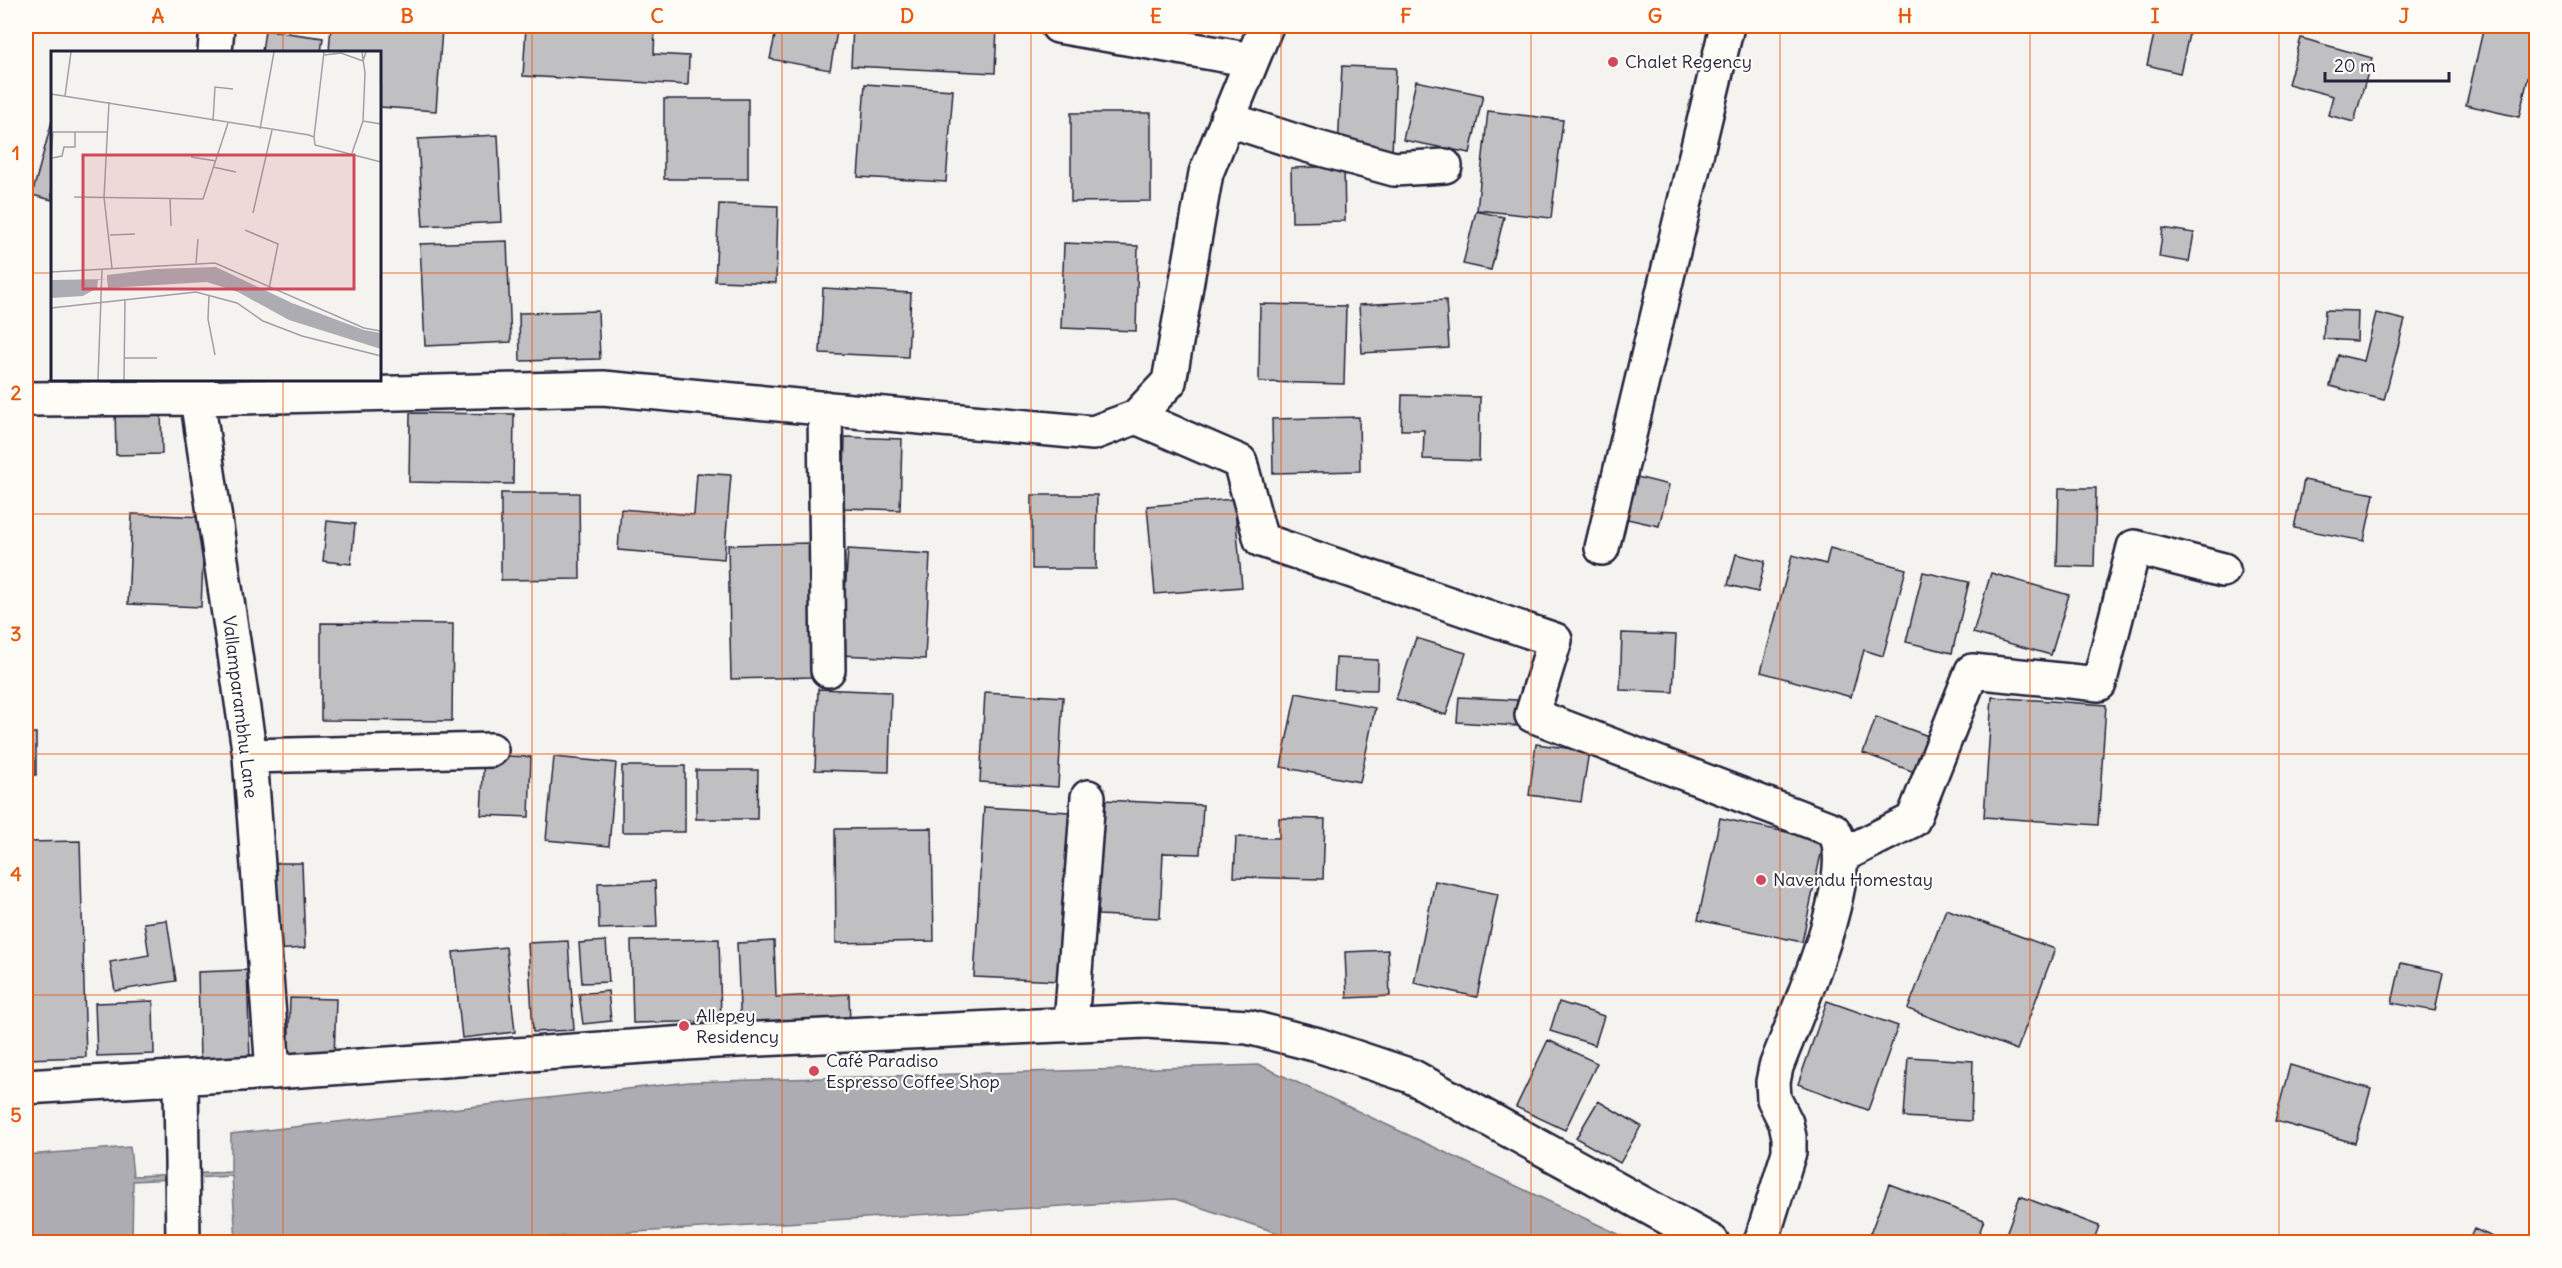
<svg xmlns="http://www.w3.org/2000/svg" width="2562" height="1268" font-family="Delius,sans-serif">
  <style>
    .water { fill: #acacb2; stroke: #757582; stroke-width: 1.5 }
    .building { fill: #c0bfc2; stroke: #22223b; stroke-width: 1.5 }
    .lines { fill: none; stroke-linecap: round; stroke-linejoin: round }
    .minor-casing { stroke: #22223b; stroke-width: 38 }
    .major-casing { stroke: #22223b; stroke-width: 38 }
    .minor { stroke: #fdfcf7; stroke-width: 33 }
    .major { stroke: #fdfcf7; stroke-width: 33 }
    .grid { fill: none; stroke: #e8590c; stroke-width: 1.5; stroke-opacity: 0.55 }
    .poi-dot { fill: #d1495b; stroke: #fdfcf7; stroke-width: 2 }
    .labels { text-anchor: middle; stroke-width: 4.5; stroke-linejoin: round; paint-order: stroke }
    .poi-label { font-size: 18px; fill: #22223b; stroke: #fdfcf7; text-anchor: start }
    .street-label { font-size: 18px; fill: #22223b; stroke: #fdfcf7 }
    .inset-road { fill: none; stroke: #a09fa7; stroke-width: 1.5 }
    .view { fill: #d1495b; fill-opacity: 0.15; stroke: #d1495b; stroke-width: 3 }
    .inset-edge { fill: none; stroke: #22223b; stroke-width: 3 }
    .neatline { fill: none; stroke: #e8590c; stroke-width: 2 }
    .grid-label { font-size: 20px; text-anchor: middle; font-weight: bold; fill: #e8590c }
  </style>
  <rect width="100%" height="100%" fill="#f4f3ef"/>
  <filter id="ink" filterUnits="userSpaceOnUse"><feTurbulence type="fractalNoise" baseFrequency=".0167" numOctaves="2"/><feDisplacementMap in="SourceGraphic" scale="12" xChannelSelector="R" yChannelSelector="G"/><feConvolveMatrix kernelMatrix="1 2 1 2 8 2 1 2 1" color-interpolation-filters="sRGB"/></filter>
  <g filter="url(#ink)">
    <path class="water" d="M 1260,1065 L 1635,1242 L 1305,1242 L 1175,1199 L 471,1242 L 236,1242 L 232,1176 L 133,1181 L 132,1242 L 26,1242 L 26,1155 L 130,1147 L 133,1176 L 231,1172 L 231,1134 L 689,1082 Z"/>
    <path class="building" d="M 331,26 L 442,29 L 436,111 L 380,107 L 380,52 L 329,52 Z
      M 526,26 L 655,26 L 654,54 L 689,56 L 688,85 L 523,76 Z
      M 748,26 L 838,26 L 830,70 L 770,59 L 776,31 Z
      M 853,26 L 997,26 L 995,73 L 851,66 Z
      M 2156,26 L 2191,26 L 2180,73 L 2147,65 Z
      M 2484,26 L 2517,26 L 2536,30 L 2536,43 L 2519,117 L 2466,105 Z
      M 265,30 L 323,38 L 321,52 L 262,52 Z
      M 2301,38 L 2372,58 L 2354,122 L 2328,115 L 2333,96 L 2288,84 Z
      M 1342,66 L 1396,68 L 1392,152 L 1338,150 Z
      M 1416,81 L 1483,95 L 1470,153 L 1403,140 Z
      M 865,84 L 953,90 L 946,182 L 858,177 Z
      M 664,99 L 748,99 L 748,179 L 664,179 Z
      M 1488,111 L 1563,120 L 1551,218 L 1477,210 Z
      M 1071,113 L 1151,113 L 1151,201 L 1071,202 Z
      M 52,121 L 52,200 L 32,195 Z
      M 498,135 L 502,222 L 423,226 L 418,139 Z
      M 1344,166 L 1345,221 L 1292,222 L 1291,168 Z
      M 719,204 L 778,206 L 776,283 L 715,281 Z
      M 1476,211 L 1504,217 L 1491,270 L 1463,264 Z
      M 2163,228 L 2194,233 L 2189,262 L 2159,257 Z
      M 507,241 L 511,342 L 425,346 L 420,244 Z
      M 1064,243 L 1138,246 L 1136,331 L 1061,328 Z
      M 823,288 L 911,293 L 908,357 L 820,353 Z
      M 1446,300 L 1449,348 L 1362,353 L 1359,305 Z
      M 1260,304 L 1346,306 L 1344,384 L 1259,382 Z
      M 2325,310 L 2358,311 L 2357,341 L 2323,339 Z
      M 598,311 L 600,359 L 520,361 L 519,313 Z
      M 2376,313 L 2405,320 L 2384,400 L 2330,386 L 2338,355 L 2364,361 Z
      M 1402,395 L 1480,397 L 1479,461 L 1423,459 L 1424,430 L 1401,430 Z
      M 161,407 L 162,454 L 116,455 L 115,408 Z
      M 410,413 L 514,414 L 513,484 L 409,482 Z
      M 1359,417 L 1360,471 L 1273,473 L 1272,419 Z
      M 845,437 L 902,439 L 900,510 L 843,508 Z
      M 697,473 L 731,475 L 724,559 L 618,550 L 621,509 L 694,515 Z
      M 1629,475 L 1669,485 L 1659,526 L 1618,517 Z
      M 2304,480 L 2374,494 L 2364,541 L 2294,528 Z
      M 2059,488 L 2096,488 L 2094,567 L 2057,566 Z
      M 501,493 L 579,493 L 580,579 L 501,580 Z
      M 1032,495 L 1097,495 L 1096,569 L 1032,569 Z
      M 1234,499 L 1242,587 L 1155,594 L 1147,506 Z
      M 132,514 L 205,517 L 201,607 L 128,604 Z
      M 327,521 L 355,524 L 351,564 L 323,561 Z
      M 810,543 L 813,677 L 731,679 L 728,545 Z
      M 1830,548 L 1906,569 L 1883,656 L 1864,650 L 1851,697 L 1761,672 L 1792,555 L 1826,564 Z
      M 848,549 L 930,554 L 925,659 L 841,655 Z
      M 1736,554 L 1765,561 L 1758,592 L 1728,585 Z
      M 1923,572 L 1969,582 L 1952,653 L 1906,642 Z
      M 1991,573 L 2069,595 L 2051,655 L 1973,633 Z
      M 321,623 L 453,624 L 452,721 L 321,720 Z
      M 1622,633 L 1676,635 L 1673,692 L 1620,690 Z
      M 1416,638 L 1466,653 L 1446,715 L 1396,699 Z
      M 1336,658 L 1378,660 L 1377,690 L 1334,689 Z
      M 818,689 L 891,692 L 889,772 L 815,770 Z
      M 985,692 L 1063,697 L 1058,787 L 980,782 Z
      M 1296,693 L 1375,708 L 1360,782 L 1281,767 Z
      M 1459,697 L 1517,700 L 1516,726 L 1457,722 Z
      M 1992,697 L 2106,705 L 2098,825 L 1984,817 Z
      M 1876,717 L 1931,737 L 1917,773 L 1863,753 Z
      M 26,733 L 36,733 L 36,775 L 26,775 Z
      M 1536,744 L 1589,751 L 1581,802 L 1529,795 Z
      M 484,755 L 531,757 L 529,817 L 481,815 Z
      M 554,757 L 616,763 L 609,846 L 546,840 Z
      M 622,766 L 685,766 L 685,832 L 622,832 Z
      M 696,770 L 758,770 L 757,819 L 696,819 Z
      M 1103,800 L 1203,805 L 1200,854 L 1163,853 L 1160,918 L 1098,915 Z
      M 984,807 L 1069,812 L 1060,981 L 974,977 Z
      M 1279,818 L 1325,819 L 1323,879 L 1234,877 L 1236,837 L 1279,838 Z
      M 1720,818 L 1824,840 L 1802,942 L 1698,920 Z
      M 932,828 L 934,941 L 836,943 L 835,829 Z
      M 80,841 L 86,1057 L 26,1059 L 26,842 Z
      M 271,863 L 302,863 L 305,948 L 273,950 Z
      M 655,881 L 657,927 L 599,929 L 598,883 Z
      M 1435,881 L 1498,894 L 1477,997 L 1414,983 Z
      M 1946,909 L 2055,949 L 2017,1050 L 1908,1009 Z
      M 167,920 L 176,981 L 115,991 L 110,962 L 149,955 L 144,923 Z
      M 719,939 L 721,1021 L 633,1023 L 631,941 Z
      M 568,941 L 574,1030 L 533,1032 L 528,943 Z
      M 606,941 L 609,982 L 582,983 L 579,943 Z
      M 774,941 L 776,997 L 849,994 L 850,1024 L 741,1029 L 737,943 Z
      M 506,947 L 515,1032 L 462,1038 L 453,952 Z
      M 1388,950 L 1390,996 L 1347,998 L 1345,952 Z
      M 2401,963 L 2443,972 L 2435,1011 L 2392,1003 Z
      M 247,970 L 250,1060 L 200,1061 L 198,972 Z
      M 608,991 L 611,1021 L 583,1024 L 579,994 Z
      M 290,998 L 336,999 L 334,1058 L 288,1057 Z
      M 153,1001 L 154,1054 L 97,1056 L 95,1003 Z
      M 1827,1001 L 1898,1026 L 1868,1110 L 1798,1084 Z
      M 1559,1002 L 1604,1016 L 1595,1045 L 1550,1031 Z
      M 1548,1040 L 1597,1063 L 1565,1130 L 1516,1107 Z
      M 1908,1057 L 1973,1061 L 1971,1121 L 1904,1117 Z
      M 2290,1065 L 2371,1089 L 2355,1143 L 2275,1121 Z
      M 1598,1101 L 1641,1126 L 1620,1163 L 1576,1138 Z
      M 1889,1184 L 1984,1220 L 1976,1242 L 1867,1242 Z
      M 2020,1196 L 2099,1226 L 2093,1242 L 2003,1242 Z
      M 2474,1229 L 2505,1242 L 2468,1242 Z"/>
    <g class="lines">
      <g class="minor-casing">
        <path id="minor" d="M 1058,26 L 1252,60
          M 215,52 L 217,26
          M 1227,119 L 1307,145 L 1394,169 L 1445,166
          M 198,380 L 197,398 L 250,756 L 273,1072
          M 26,399 L 197,398 L 603,388 L 1093,433 L 1136,417 L 1169,382 L 1206,173 L 1266,26
          M 825,408 L 828,670
          M 1136,417 L 1240,462 L 1261,540 L 1555,640 L 1532,715 L 1833,830 C 1863,869 1793,1021 1776,1067 L 1773,1082 L 1774,1099 L 1786,1123 L 1789,1137 L 1789,1152 L 1761,1242
          M 1602,548 L 1727,26
          M 250,756 L 491,750
          M 1841,856 L 1913,820 L 1972,671 L 2099,684 L 2134,547 L 2223,570
          M 1071,1025 L 1088,797"/>
      </g>
      <g class="major-casing">
        <path id="major" d="M 181,1078 L 183,1242
          M 26,1087 L 273,1072 L 716,1041 L 1145,1021 L 1248,1027 L 1318,1045 L 1411,1076 L 1712,1242"/>
      </g>
      <use href="#minor" class="minor"/>
      <use href="#major" class="major"/>
    </g>
  </g>
  <path class="grid" d="M 283,26 L 283,52M 532,26 L 532,1242M 782,26 L 782,1242M 1031,26 L 1031,1242M 1281,26 L 1281,1242M 1531,26 L 1531,1242M 1780,26 L 1780,1242M 2030,26 L 2030,1242M 2279,26 L 2279,1242M 26,273 L 52,273M 380,273 L 2536,273M 283,380 L 283,1242M 26,514 L 2536,514M 26,754 L 2536,754M 26,995 L 2536,995"/>
  <g class="poi-dot">
    <circle cx="1613" cy="62" r="6"/>
    <circle cx="1761" cy="880" r="6"/>
    <circle cx="684" cy="1026" r="6"/>
    <circle cx="814" cy="1071" r="6"/>
  </g>
  <g class="labels">
    <g class="poi-label">
      <text x="1625" y="68">Chalet Regency</text>
      <text x="1773" y="886">Navendu Homestay</text>
      <text x="696" y="1022">Allepey<tspan x="696" dy="21">Residency</tspan></text>
      <text x="826" y="1067">Café Paradiso<tspan x="826" dy="21">Espresso Coffee Shop</tspan></text>
    </g>
    <g class="street-label">
      <text transform="translate(240 707) rotate(83)" y="6">Vallamparambhu Lane</text>
    </g>
  </g>
  <g transform="translate(51 51)">
    <rect width="330" height="330" fill="#f4f3ef"/>
    <path d="M 165,216 L 241,252 L 313,279 L 330,282 L 330,298 L 238,269 L 187,241 L 156,231 L 57,237 L 56,228 L 47,229 L 46,237 L 32,245 L 0,247 L 0,229 L 56,228 L 56,224 L 105,218 Z" fill="#acacb2"/>
    <path class="inset-road" d="M 273,4 L 290,2 L 312,10 L 315,1M 0,43 L 258,84 L 263,86 L 264,94 L 330,111M 14,45 L 20,1M 58,51 L 53,146 L 61,217M 162,70 L 164,36 L 182,38M 312,70 L 330,73M 209,78 L 223,1M 263,86 L 273,1M 301,102 L 312,70 L 314,22 L 311,1M 140,106 L 165,110M 1,107 L 11,105 L 13,96 L 24,96 L 24,81M 0,109 L 2,81 L 56,81M 162,116 L 185,121M 23,146 L 152,148 L 177,72M 119,147 L 120,175M 202,162 L 221,79M 194,179 L 227,193 L 218,238M 59,184 L 84,183M 145,212 L 147,188M 0,221 L 164,212 L 313,277 L 330,280M 158,244 L 157,268 L 164,304M 0,257 L 145,241 L 186,252 L 212,270 L 251,285 L 330,305M 74,307 L 106,307M 47,329 L 51,218M 73,329 L 74,248"/>
    <path class="view" d="M 32,104 L 303,104 L 303,238 L 32,238 Z"/>
    <rect width="330" height="330" class="inset-edge"/>
  </g>
  <rect width="2562" height="1268" fill="none" stroke="#fdfcf7" stroke-width="66"/>
  <path d="M2325 72v9h124v-9" fill="none" stroke="#22223b" stroke-width="3"/>
  <text x="2334" y="72" font-size="18" fill="#22223b" stroke="#fdfcf7" stroke-width="4.5" paint-order="stroke">20 m</text>
  <rect x="33" y="33" width="2496" height="1202" class="neatline"/>
  <g class="grid-label">
    <text x="158" y="23">A</text>
    <text x="407" y="23">B</text>
    <text x="657" y="23">C</text>
    <text x="907" y="23">D</text>
    <text x="1156" y="23">E</text>
    <text x="1406" y="23">F</text>
    <text x="1655" y="23">G</text>
    <text x="1905" y="23">H</text>
    <text x="2155" y="23">I</text>
    <text x="2404" y="23">J</text>
    <text x="16" y="160">1</text>
    <text x="16" y="400">2</text>
    <text x="16" y="641">3</text>
    <text x="16" y="881">4</text>
    <text x="16" y="1122">5</text>
  </g>
</svg>
